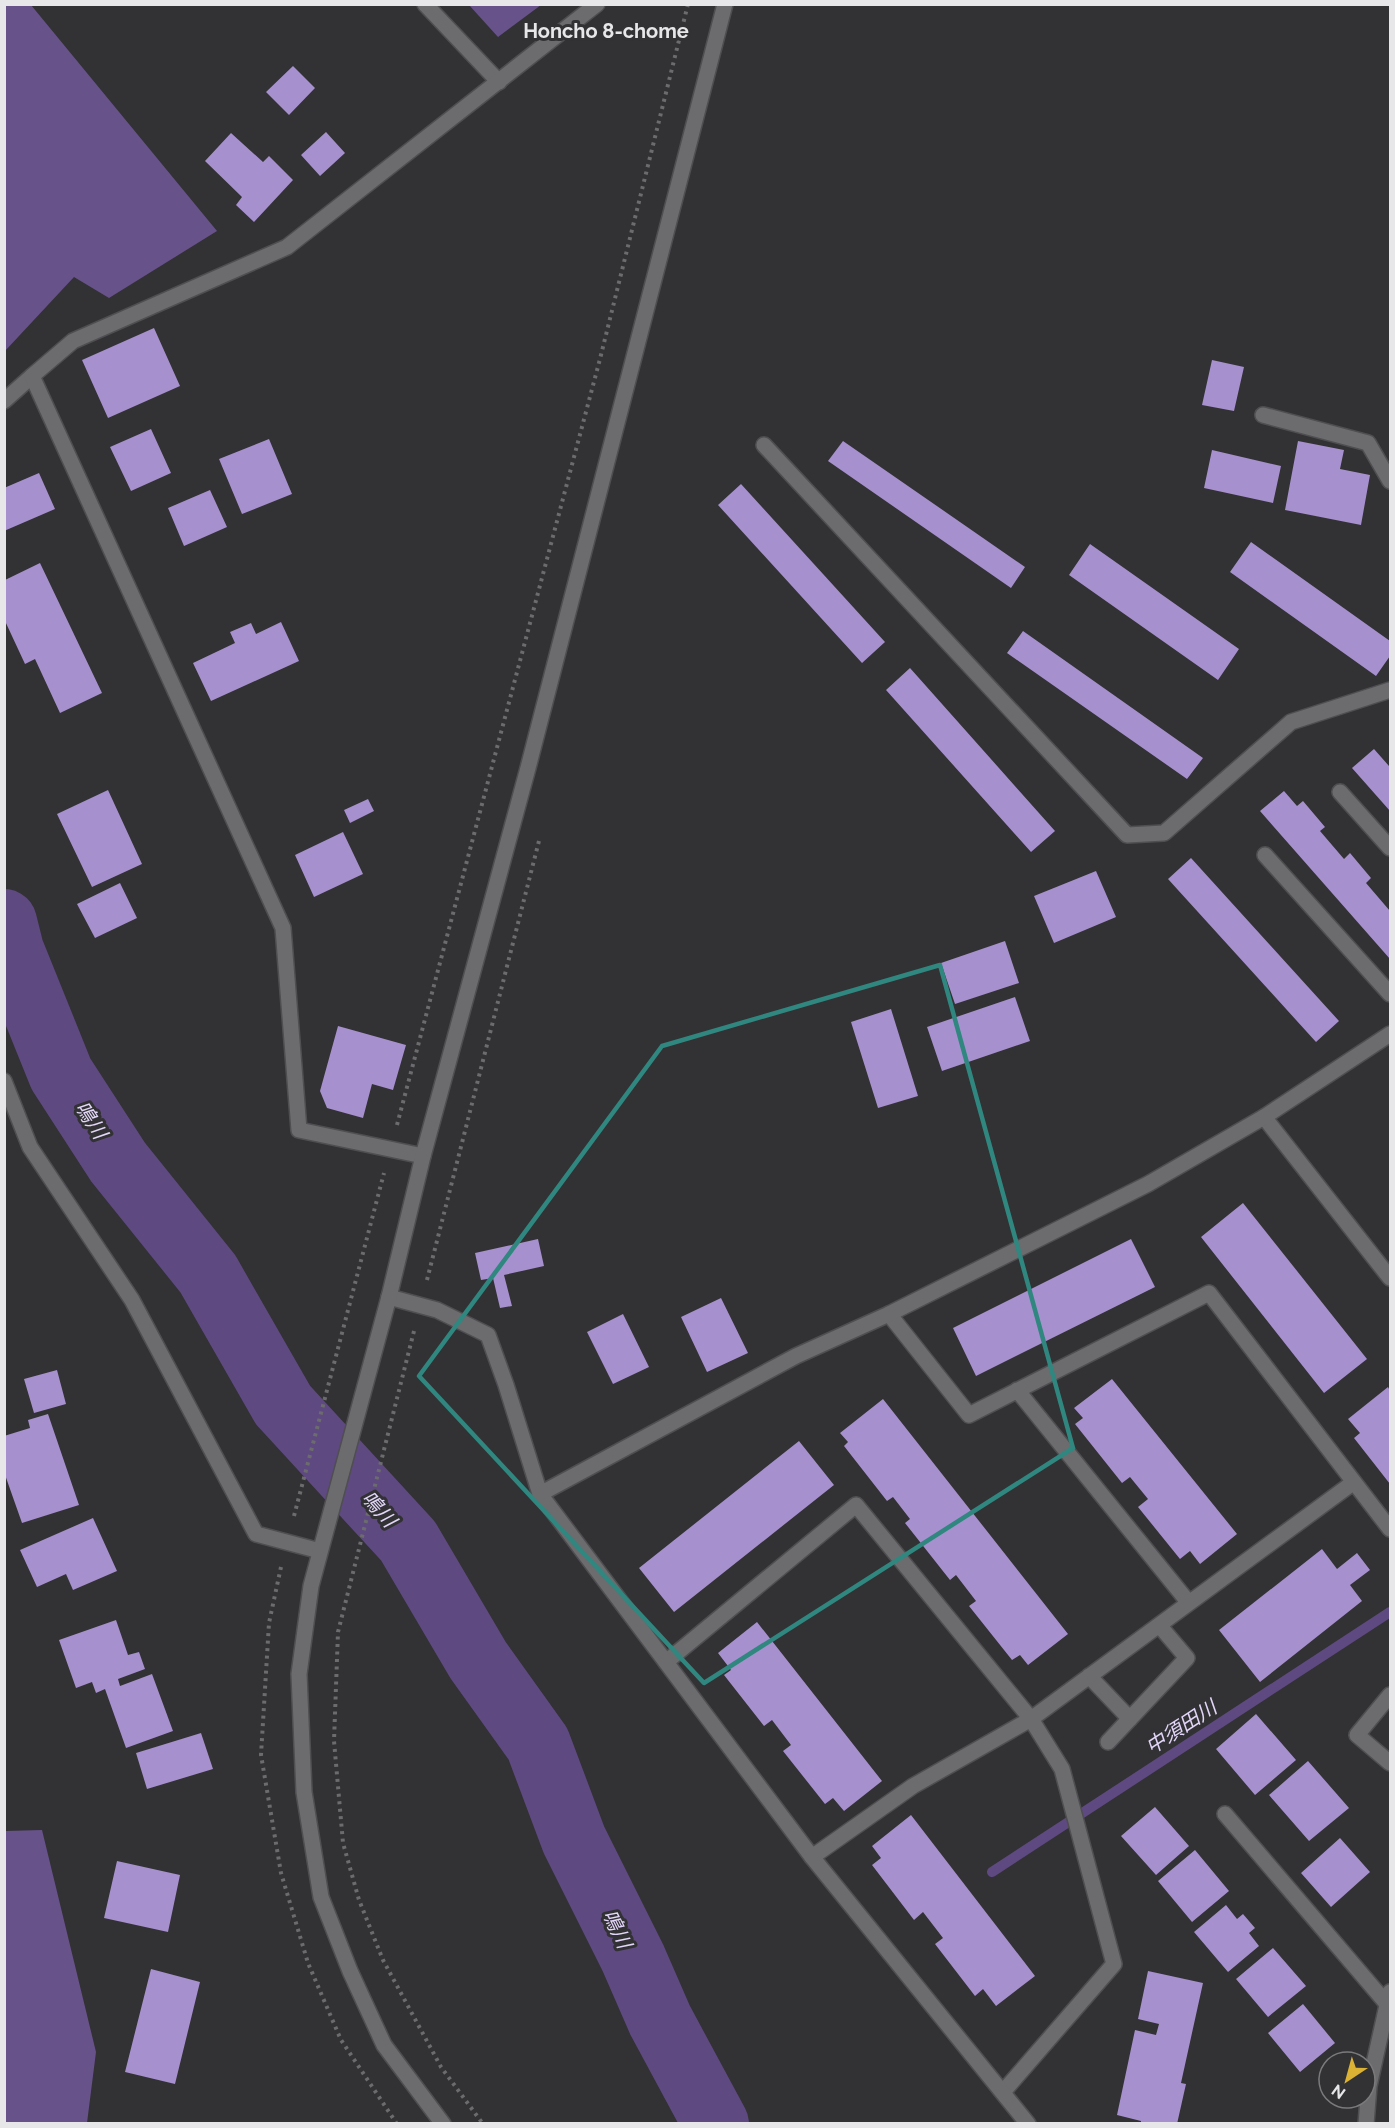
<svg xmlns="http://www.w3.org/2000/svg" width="1395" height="2128" font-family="Raleway,'Noto Sans JP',sans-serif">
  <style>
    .forest { fill: #67528a }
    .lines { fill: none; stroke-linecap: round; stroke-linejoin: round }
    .stream { stroke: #5e4980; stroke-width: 10 }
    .river { stroke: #5e4980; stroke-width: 66 }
    .building { fill: #a690cd }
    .service-casing { stroke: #4f4e51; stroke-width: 18 }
    .minor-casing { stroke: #4f4e51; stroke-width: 18 }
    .tertiary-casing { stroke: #4f4e51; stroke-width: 18 }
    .path { stroke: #6c6c6e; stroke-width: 4; stroke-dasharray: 3 4.5; stroke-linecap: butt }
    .service { stroke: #6c6c6e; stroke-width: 15 }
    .minor { stroke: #6c6c6e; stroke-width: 15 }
    .tertiary { stroke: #6c6c6e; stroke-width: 15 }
    .marked { fill: none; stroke: #2f8780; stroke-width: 4.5; stroke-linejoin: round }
    .labels { text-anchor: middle; stroke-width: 6; stroke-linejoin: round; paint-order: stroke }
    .neighbourhood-label { font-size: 20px; font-weight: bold; fill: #e7e7e9; stroke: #323134 }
    .water-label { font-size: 20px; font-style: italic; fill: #e2d7f9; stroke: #323134 }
  </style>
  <rect width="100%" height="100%" fill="#323134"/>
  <path class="forest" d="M 5,4 L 31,5 L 217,231 L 109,298 L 74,277 L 5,351 Z
    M 469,5 L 541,5 L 498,37 Z
    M 42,1830 L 96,2052 L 87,2123 L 5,2123 L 5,1831 Z"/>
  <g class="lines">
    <path class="stream" d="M 992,1872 L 1390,1612"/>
    <path class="river" d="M 4,922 L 11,950 L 61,1074 L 118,1162 L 208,1274 L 283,1405 L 408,1541 L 478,1660 L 538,1744 L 574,1840 L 633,1958 L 660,2020 L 716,2124"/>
  </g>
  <path class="building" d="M 293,66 L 315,88 L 289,115 L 266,92 Z
    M 326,132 L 345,153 L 320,176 L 301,155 Z
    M 231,133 L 263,162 L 269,156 L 293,180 L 254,222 L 236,205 L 242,197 L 205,161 Z
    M 154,328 L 180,386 L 108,418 L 82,360 Z
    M 1212,360 L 1244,367 L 1234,411 L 1202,405 Z
    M 151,429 L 171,473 L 131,491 L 110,447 Z
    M 269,439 L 292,494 L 242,514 L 219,459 Z
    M 843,441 L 1025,567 L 1011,588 L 828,461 Z
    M 1298,441 L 1344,450 L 1340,469 L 1370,475 L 1361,525 L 1285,510 Z
    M 1212,450 L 1281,466 L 1273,503 L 1204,488 Z
    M 39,473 L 55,509 L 4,531 L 4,488 Z
    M 741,484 L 885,642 L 862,663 L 718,505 Z
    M 210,490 L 227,527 L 184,546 L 168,508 Z
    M 1251,542 L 1390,641 L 1390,656 L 1376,676 L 1230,572 Z
    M 1090,544 L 1239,649 L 1218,680 L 1069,575 Z
    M 40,563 L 102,693 L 60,713 L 35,659 L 25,664 L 5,621 L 5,580 Z
    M 281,622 L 299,661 L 211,701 L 193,663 L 235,643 L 230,632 L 251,623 L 256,634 Z
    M 1023,631 L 1203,758 L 1187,779 L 1007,653 Z
    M 910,668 L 1055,831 L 1031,852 L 886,690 Z
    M 1374,749 L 1389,766 L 1390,764 L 1390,811 L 1352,768 Z
    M 108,790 L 142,864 L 92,887 L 57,814 Z
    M 1284,791 L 1297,806 L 1303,801 L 1325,827 L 1320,831 L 1344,859 L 1350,853 L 1371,878 L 1366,883 L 1390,911 L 1390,959 L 1260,811 Z
    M 368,799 L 374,811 L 350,823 L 344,810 Z
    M 343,832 L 363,874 L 314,897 L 295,855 Z
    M 1191,858 L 1339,1021 L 1316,1042 L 1168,879 Z
    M 1096,871 L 1116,917 L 1054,943 L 1034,896 Z
    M 120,883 L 137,918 L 95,938 L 77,904 Z
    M 1005,941 L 1019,983 L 955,1004 L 941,963 Z
    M 1015,997 L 1030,1041 L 942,1071 L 927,1027 Z
    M 891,1009 L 918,1096 L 878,1108 L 851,1022 Z
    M 338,1026 L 406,1045 L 393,1090 L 372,1084 L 363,1118 L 327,1108 L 320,1091 Z
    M 1243,1203 L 1367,1359 L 1324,1393 L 1201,1237 Z
    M 538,1239 L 544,1266 L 504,1275 L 512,1306 L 500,1308 L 493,1278 L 481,1280 L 475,1253 Z
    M 1131,1239 L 1155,1287 L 976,1376 L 953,1328 Z
    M 721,1298 L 748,1353 L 707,1372 L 681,1317 Z
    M 623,1314 L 649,1367 L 613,1384 L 587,1332 Z
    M 57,1370 L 66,1404 L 34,1413 L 24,1379 Z
    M 1112,1379 L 1237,1534 L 1200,1564 L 1190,1551 L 1180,1559 L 1138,1507 L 1148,1499 L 1130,1477 L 1122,1483 L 1075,1424 L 1083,1418 L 1074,1408 Z
    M 1388,1387 L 1390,1391 L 1390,1484 L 1354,1438 L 1360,1433 L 1348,1419 Z
    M 883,1399 L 1068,1634 L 1028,1665 L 1020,1655 L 1012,1660 L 969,1606 L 976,1601 L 956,1575 L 950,1580 L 905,1523 L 910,1519 L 893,1497 L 887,1501 L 844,1446 L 848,1442 L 840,1433 Z
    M 48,1414 L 79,1505 L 22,1523 L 4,1472 L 4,1436 L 30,1428 L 28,1420 Z
    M 799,1441 L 834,1485 L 674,1612 L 639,1568 Z
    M 93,1518 L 117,1571 L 73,1590 L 66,1574 L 37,1587 L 20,1550 Z
    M 1322,1549 L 1337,1569 L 1357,1553 L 1370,1570 L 1350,1585 L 1362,1601 L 1260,1682 L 1219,1630 Z
    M 116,1620 L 128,1655 L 139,1652 L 145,1669 L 118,1679 L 120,1686 L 152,1674 L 173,1731 L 126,1748 L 105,1689 L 96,1693 L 92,1682 L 76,1688 L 59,1640 Z
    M 757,1622 L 882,1781 L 844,1811 L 833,1798 L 825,1804 L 783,1751 L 791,1745 L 772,1720 L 764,1726 L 724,1675 L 731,1670 L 718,1653 Z
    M 1256,1714 L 1296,1760 L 1255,1795 L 1216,1749 Z
    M 201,1733 L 213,1769 L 147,1789 L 136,1753 Z
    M 1308,1761 L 1349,1808 L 1309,1841 L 1269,1795 Z
    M 1155,1807 L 1189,1846 L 1156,1875 L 1121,1836 Z
    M 911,1815 L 1035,1976 L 996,2006 L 983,1989 L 975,1996 L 935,1944 L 943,1938 L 923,1912 L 914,1920 L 872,1865 L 881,1858 L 872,1846 Z
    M 1340,1838 L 1370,1872 L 1331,1907 L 1301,1873 Z
    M 1195,1850 L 1229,1891 L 1192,1922 L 1158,1881 Z
    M 117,1861 L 180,1875 L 168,1932 L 104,1918 Z
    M 1226,1905 L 1237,1919 L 1243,1914 L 1255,1928 L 1249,1933 L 1259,1946 L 1228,1972 L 1194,1932 Z
    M 1273,1948 L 1306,1986 L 1268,2017 L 1236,1979 Z
    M 151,1969 L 200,1982 L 175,2084 L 125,2072 Z
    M 1148,1971 L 1203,1983 L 1181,2083 L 1186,2084 L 1177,2124 L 1141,2124 L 1141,2121 L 1117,2115 L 1135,2030 L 1156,2035 L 1159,2024 L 1138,2019 Z
    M 1303,2004 L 1335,2043 L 1300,2072 L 1268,2033 Z"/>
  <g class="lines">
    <g class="service-casing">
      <path id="service" d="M 425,4 L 499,82
        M 4,401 L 32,376
        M 1263,415 L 1368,443 L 1390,481
        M 1340,792 L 1390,848
        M 1265,855 L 1390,994
        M 4,1081 L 30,1147 L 132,1300 L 256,1534 L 320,1551
        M 1264,1117 L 1390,1278
        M 889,1314 L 969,1415 L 1209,1293 L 1390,1529
        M 1017,1390 L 1189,1603
        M 666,1662 L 856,1505 L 1031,1719 L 1062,1769 L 1114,1964 L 1003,2092
        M 1089,1676 L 1130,1719
        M 1390,1695 L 1357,1735 L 1390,1763
        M 1108,1742 L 1187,1658 L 1159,1625
        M 1225,1814 L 1387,2004
        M 812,1857 L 913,1786 L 1031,1719 L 1354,1482"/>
    </g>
    <g class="minor-casing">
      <path id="minor" d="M 764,445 L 1127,835 L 1164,833 L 1291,722 L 1390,690
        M 423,1156 L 299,1130 L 283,928 L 32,376 L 73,341 L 287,247 L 597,4
        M 389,1297 L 437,1310 L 488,1335 L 506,1385 L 540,1494 L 812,1857 L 1028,2124
        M 540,1494 L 796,1356 L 889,1314 L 1148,1184 L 1264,1117 L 1390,1034
        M 1366,2124 L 1369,2086 L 1390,1992"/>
    </g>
    <g class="tertiary-casing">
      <path id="tertiary" d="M 443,2124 L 384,2045 L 350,1971 L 321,1897 L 304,1792 L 299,1674 L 311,1586 L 389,1297 L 423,1156 L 528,768 L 725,4"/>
    </g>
    <path class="path" d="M 397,1125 L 600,359 L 688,4
      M 427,1280 L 540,837
      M 414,1331 L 338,1632 L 334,1741 L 343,1843 L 359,1900 L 383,1960 L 441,2067 L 483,2124
      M 294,1516 L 384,1173
      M 281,1567 L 269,1623 L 261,1755 L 281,1873 L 308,1963 L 341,2040 L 397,2124"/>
    <use href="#service" class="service"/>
    <use href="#minor" class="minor"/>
    <use href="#tertiary" class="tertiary"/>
  </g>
  <path class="marked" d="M 940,965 L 1073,1448 L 704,1683 L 419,1376 L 662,1046 Z"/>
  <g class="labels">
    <g class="neighbourhood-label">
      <text x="606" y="38">Honcho 8-chome</text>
    </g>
    <g class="water-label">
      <text transform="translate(91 1120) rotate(57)" y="7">鳴川</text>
      <text transform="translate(379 1509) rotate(48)" y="7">鳴川</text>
      <text transform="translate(1181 1727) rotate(-33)" y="7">中須田川</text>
      <text transform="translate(617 1929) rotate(64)" y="7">鳴川</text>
    </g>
  </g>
  <rect width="1395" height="2128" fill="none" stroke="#e7e7e9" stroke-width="12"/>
  <g transform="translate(1347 2080) rotate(216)"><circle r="28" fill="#323134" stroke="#7a7a7c" stroke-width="1.5"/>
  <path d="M0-4.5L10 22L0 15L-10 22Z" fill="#dbb233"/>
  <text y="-9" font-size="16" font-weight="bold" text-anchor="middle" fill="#e7e7e9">N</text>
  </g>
</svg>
